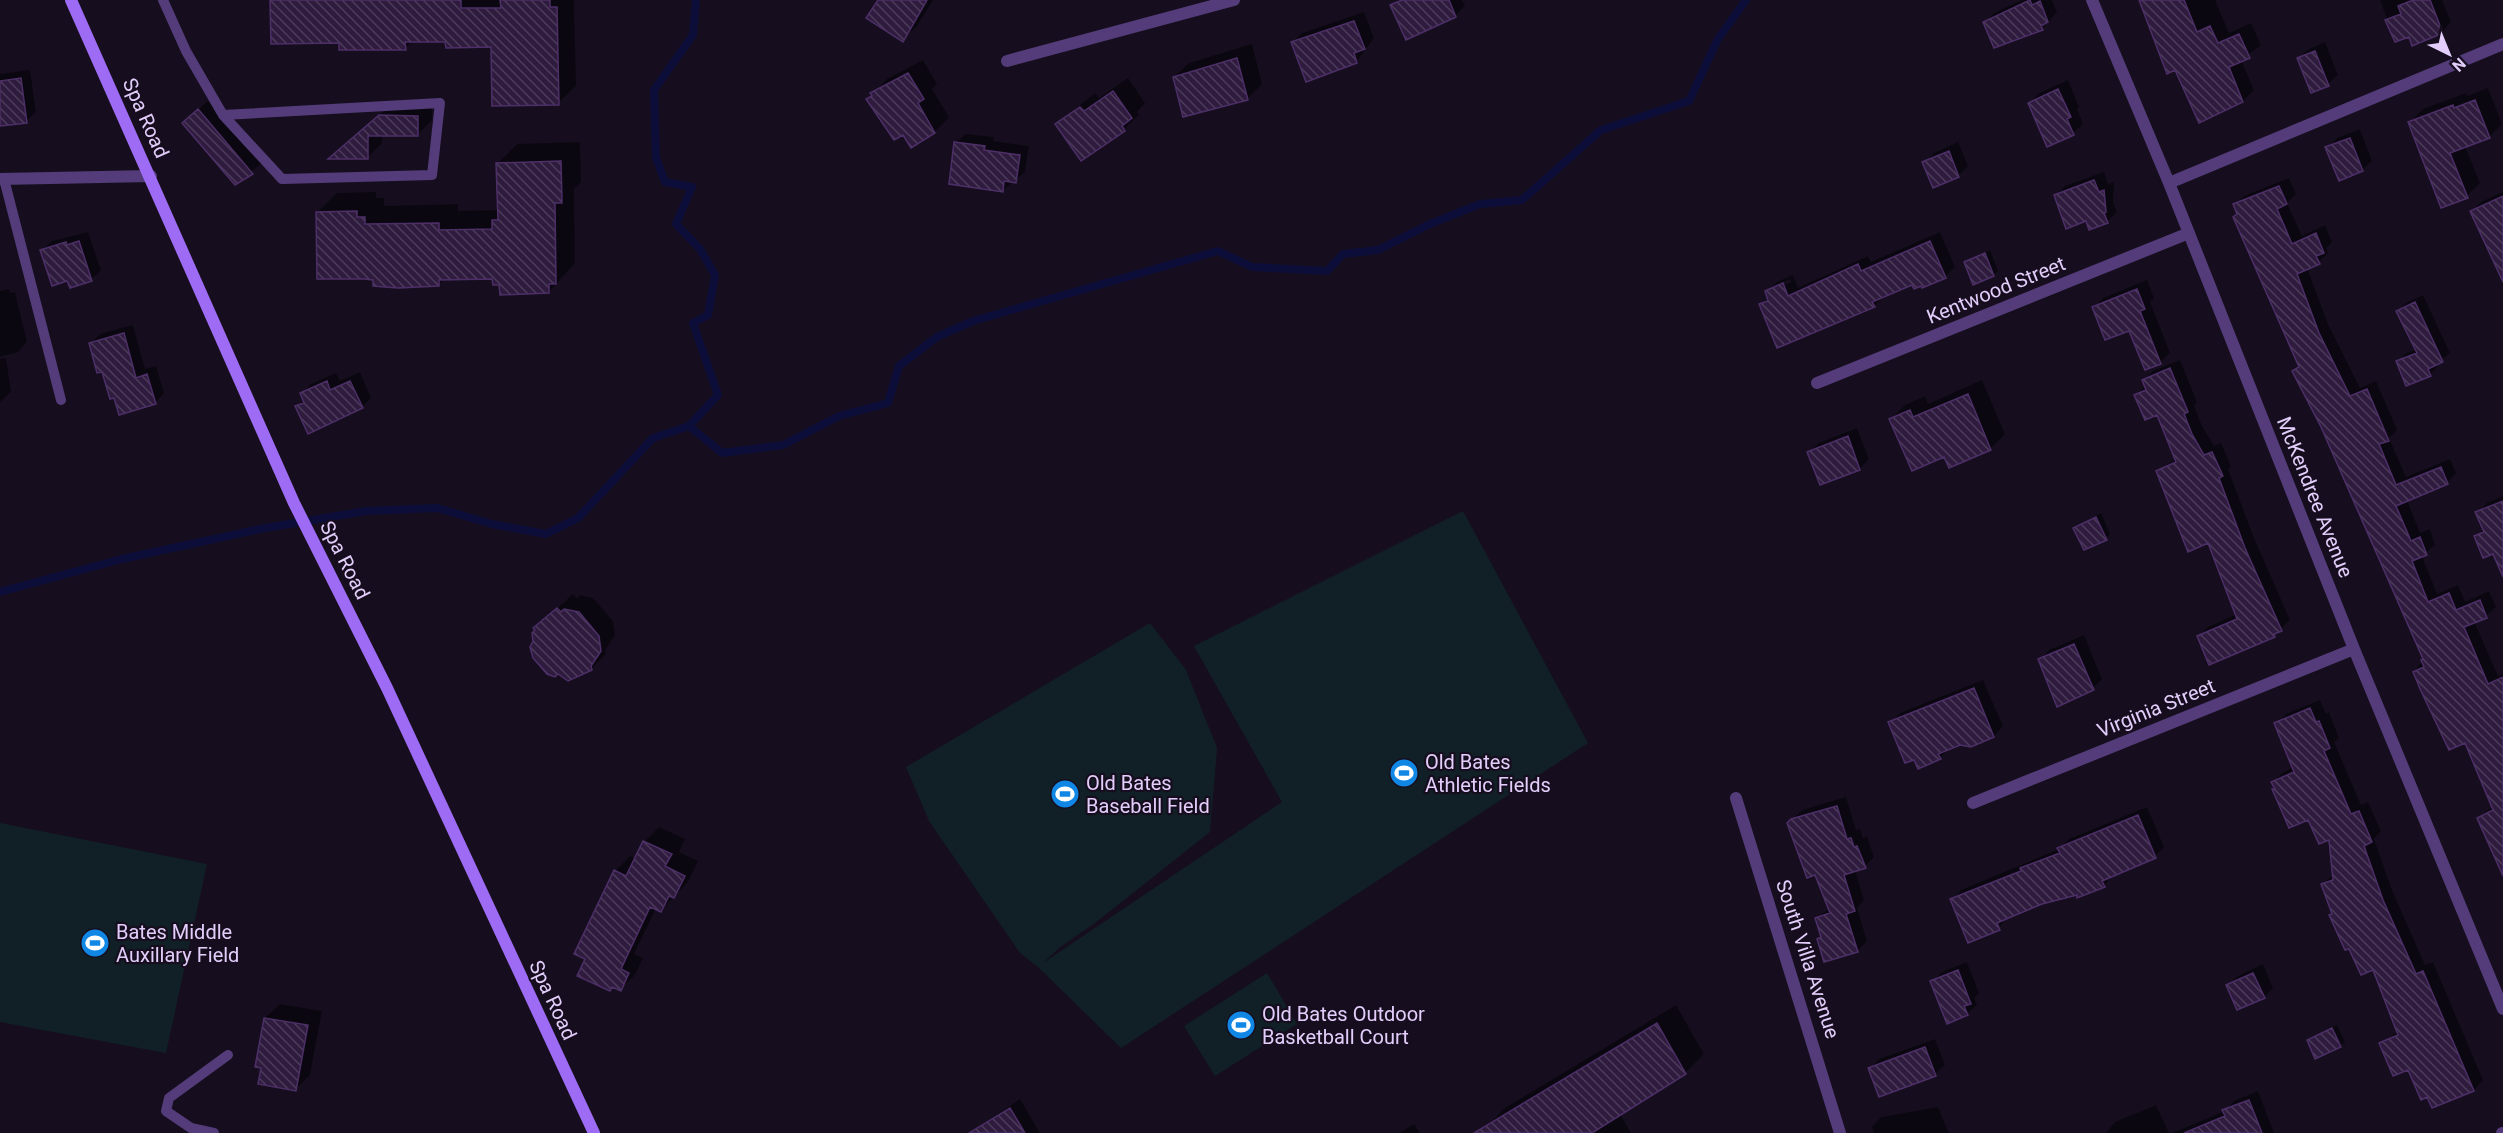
<svg xmlns="http://www.w3.org/2000/svg" width="2503" height="1133" font-family="Roboto,sans-serif">
  <style>
    .green { fill: #112027 }
    .shadow { fill: #0007; fill-rule: evenodd }
    .lines { fill: none; stroke-linecap: round; stroke-linejoin: round }
    .stream { stroke: #0c0d38; stroke-width: 8 }
    .building { fill: url(#building-back-hatch); stroke: #4d2f68; stroke-width: 1.5 }
    .service { stroke: #533c79; stroke-width: 10 }
    .minor { stroke: #533c79; stroke-width: 12 }
    .secondary { stroke: #9e6cf4; stroke-width: 12 }
    .labels { text-anchor: middle; stroke-width: 4.5; stroke-linejoin: round; paint-order: stroke }
    .street-label { font-size: 20px; fill: #e3cefb; stroke: #160e1e }
    .poi-label { font-size: 20px; fill: #e3cefb; stroke: #160e1e; text-anchor: start }
  </style>
  <defs>
    <pattern id="building-back-hatch" width="6" height="6" patternUnits="userSpaceOnUse" patternTransform="scale(1.5)"><rect width="6" height="6" fill="#2e1b3d"/><path d="M-1 5l2 2M0 0l6 6M5-1l2 2" fill="none" stroke="#4c3b5a"/></pattern>
  </defs>
  <rect width="100%" height="100%" fill="#160e1e"/>
  <path class="green" d="M 1463,511 L 1588,743 L 1121,1048 L 1038,967 L 1020,953 L 929,821 L 906,767 L 1150,623 L 1186,670 L 1217,748 L 1210,832 L 1095,923 L 1059,948 L 1043,963 L 1282,802 L 1194,646 Z
    M 0,823 L 207,864 L 166,1053 L 0,1022 Z
    M 1267,973 L 1297,1024 L 1215,1076 L 1184,1026 Z"/>
  <path class="shadow" d="M 272,0 L 574,0 L 576,86 L 558,103 L 493,45 L 447,40 L 413,41 L 405,48 L 340,42 Z
    M 879,0 L 933,0 L 917,26 L 902,40 Z
    M 1398,0 L 1462,0 L 1465,6 L 1455,16 L 1392,6 Z
    M 2022,0 L 2052,0 L 2057,12 L 2042,29 L 1985,23 L 1994,13 Z
    M 2139,0 L 2215,0 L 2229,33 L 2251,23 L 2261,45 L 2241,60 L 2254,90 L 2243,101 L 2176,68 L 2168,72 Z
    M 2380,0 L 2442,0 L 2451,22 L 2442,32 L 2409,35 L 2395,40 Z
    M 1364,12 L 1374,38 L 1356,62 L 1293,42 L 1302,33 Z
    M 2325,42 L 2338,75 L 2328,84 L 2299,58 L 2309,49 Z
    M 1252,44 L 1262,84 L 1248,98 L 1184,115 L 1174,77 L 1189,63 Z
    M 923,60 L 937,84 L 932,89 L 949,117 L 935,132 L 911,146 L 904,133 L 868,100 L 887,79 Z
    M 30,70 L 36,112 L 26,121 L 0,125 L 0,74 Z
    M 1128,78 L 1145,103 L 1137,112 L 1139,115 L 1124,129 L 1082,159 L 1057,124 L 1095,93 L 1099,98 Z
    M 2068,80 L 2079,107 L 2077,109 L 2083,124 L 2073,133 L 2048,145 L 2030,103 L 2039,93 Z
    M 2488,88 L 2502,124 L 2489,137 L 2465,146 L 2480,183 L 2467,196 L 2410,122 L 2423,109 L 2466,93 L 2467,96 Z
    M 208,101 L 262,163 L 235,183 L 193,114 Z
    M 395,101 L 432,102 L 432,120 L 417,135 L 382,135 L 382,143 L 367,158 L 332,158 Z
    M 2360,129 L 2372,161 L 2362,170 L 2327,148 L 2337,138 Z
    M 965,134 L 994,137 L 993,141 L 1029,146 L 1025,172 L 1002,191 L 956,143 Z
    M 580,142 L 581,182 L 574,189 L 575,263 L 549,292 L 501,283 L 494,277 L 445,278 L 438,285 L 375,279 L 318,212 L 337,193 L 376,192 L 376,198 L 384,198 L 384,206 L 458,204 L 458,211 L 500,210 L 498,163 L 517,144 Z
    M 1958,142 L 1968,166 L 1958,176 L 1934,186 L 1924,163 L 1934,153 Z
    M 2104,172 L 2108,184 L 2114,182 L 2113,203 L 2117,212 L 2107,222 L 2055,196 L 2065,186 Z
    M 2289,178 L 2296,194 L 2287,203 L 2302,236 L 2325,225 L 2332,242 L 2326,248 L 2328,253 L 2319,262 L 2307,268 L 2328,324 L 2360,388 L 2376,381 L 2397,430 L 2389,438 L 2406,477 L 2450,459 L 2456,473 L 2447,483 L 2407,500 L 2420,533 L 2430,529 L 2435,545 L 2422,556 L 2437,594 L 2458,585 L 2465,602 L 2489,591 L 2496,607 L 2486,616 L 2474,621 L 2498,676 L 2503,674 L 2503,873 L 2479,818 L 2493,806 L 2466,741 L 2414,672 L 2424,659 L 2322,427 L 2294,371 L 2300,365 L 2234,205 L 2244,196 Z
    M 2503,192 L 2503,279 L 2472,211 L 2481,202 Z
    M 88,232 L 101,270 L 92,279 L 71,286 L 68,279 L 42,250 L 52,241 Z
    M 1940,232 L 1955,267 L 1945,277 L 1913,283 L 1884,297 L 1874,306 L 1761,305 L 1768,297 L 1767,292 L 1777,282 L 1793,275 L 1798,288 L 1868,256 L 1871,262 ZM 1790,279 L 1791,282 L 1776,288 L 1776,285 Z
    M 1990,250 L 1998,271 L 1993,275 L 1966,262 Z
    M 2147,280 L 2154,298 L 2150,302 L 2170,353 L 2160,362 L 2130,329 L 2094,307 L 2103,298 Z
    M 9,289 L 10,293 L 15,292 L 27,342 L 18,352 L 0,357 L 0,291 Z
    M 2423,295 L 2450,353 L 2437,363 L 2438,366 L 2430,375 L 2398,362 L 2406,353 L 2416,350 L 2398,311 L 2406,303 Z
    M 133,325 L 145,369 L 156,366 L 164,393 L 155,403 L 103,370 L 91,343 L 100,334 Z
    M 6,358 L 11,392 L 0,402 L 0,359 Z
    M 2180,360 L 2197,402 L 2194,405 L 2201,424 L 2214,446 L 2221,443 L 2231,466 L 2228,469 L 2254,538 L 2290,620 L 2274,635 L 2199,636 L 2208,627 L 2237,614 L 2209,541 L 2158,472 L 2176,458 L 2158,413 L 2136,395 L 2146,385 L 2144,380 L 2153,371 Z
    M 360,372 L 371,398 L 362,407 L 297,407 L 304,400 L 301,394 L 311,384 L 336,373 L 340,381 Z
    M 1982,380 L 2005,434 L 1990,449 L 1950,466 L 1945,455 L 1891,419 L 1905,405 L 1925,396 L 1928,404 Z
    M 1857,428 L 1869,459 L 1860,468 L 1821,483 L 1809,452 L 1819,443 Z
    M 2503,496 L 2503,548 L 2476,537 L 2484,529 L 2477,513 L 2487,503 Z
    M 2101,513 L 2110,534 L 2106,538 L 2075,528 Z
    M 573,594 L 577,599 L 580,595 L 593,598 L 613,621 L 615,635 L 605,650 L 606,654 L 591,669 L 533,637 L 537,630 L 535,628 Z
    M 2084,635 L 2102,679 L 2093,688 L 2040,660 L 2049,650 Z
    M 1983,680 L 2003,726 L 1994,736 L 1960,744 L 1949,748 L 1940,758 L 1890,723 L 1900,713 Z
    M 2320,700 L 2326,714 L 2329,712 L 2339,738 L 2334,742 L 2361,805 L 2368,802 L 2381,831 L 2374,839 L 2392,890 L 2425,965 L 2433,962 L 2483,1080 L 2474,1090 L 2433,1106 L 2409,1068 L 2381,1044 L 2398,1031 L 2374,968 L 2333,913 L 2323,884 L 2333,875 L 2331,838 L 2273,782 L 2282,773 L 2294,767 L 2276,724 L 2286,714 Z
    M 1846,797 L 1856,830 L 1860,829 L 1863,838 L 1867,837 L 1874,857 L 1865,866 L 1855,870 L 1864,900 L 1857,908 L 1867,941 L 1858,950 L 1825,961 L 1819,939 L 1822,936 L 1817,918 L 1830,908 L 1816,873 L 1788,824 L 1802,810 Z
    M 2147,807 L 2164,847 L 2155,856 L 2113,874 L 2104,886 L 2042,903 L 2007,917 L 1999,928 L 1952,899 L 1961,890 L 2059,849 L 2069,839 Z
    M 659,827 L 685,839 L 679,852 L 698,861 L 688,882 L 661,910 L 656,908 L 634,954 L 643,958 L 635,975 L 620,989 L 587,958 L 615,871 L 630,856 L 636,859 L 644,842 Z
    M 1967,962 L 1979,993 L 1974,998 L 1977,1005 L 1967,1014 L 1932,982 L 1942,972 Z
    M 2263,964 L 2273,988 L 2264,997 L 2228,985 L 2238,976 Z
    M 280,1004 L 322,1011 L 310,1075 L 296,1089 L 265,1018 Z
    M 1676,1005 L 1704,1054 L 1685,1073 L 1620,1114 L 1631,1133 L 1490,1133 L 1486,1127 L 1505,1108 Z
    M 2337,1025 L 2345,1042 L 2340,1046 L 2309,1040 Z
    M 1935,1039 L 1945,1065 L 1935,1074 L 1870,1069 L 1879,1059 Z
    M 2258,1091 L 2274,1133 L 2172,1133 L 2225,1111 L 2234,1101 Z
    M 1020,1099 L 1040,1133 L 969,1133 Z
    M 2156,1105 L 2169,1133 L 2106,1133 L 2115,1122 Z
    M 1938,1107 L 1949,1133 L 1874,1133 L 1872,1127 L 1881,1117 Z
    M 1414,1124 L 1420,1133 L 1399,1133 Z"/>
  <g class="lines">
    <path class="stream" d="M 689,426 L 718,395 L 693,323 L 708,315 L 715,275 L 700,249 L 676,224 L 692,187 L 665,182 L 656,158 L 654,90 L 693,35 L 696,0
      M 0,592 L 122,559 L 265,528 L 366,511 L 437,508 L 492,524 L 546,534 L 578,518 L 653,438 L 689,426 L 722,453 L 783,445 L 839,416 L 888,403 L 899,366 L 937,337 L 973,321 L 1218,251 L 1252,267 L 1327,271 L 1343,254 L 1378,250 L 1430,224 L 1480,204 L 1522,200 L 1601,130 L 1689,101 L 1718,39 L 1746,0"/>
  </g>
  <path class="building" d="M 270,0 L 461,0 L 461,8 L 501,8 L 500,0 L 550,0 L 550,7 L 557,7 L 559,105 L 492,106 L 491,47 L 446,48 L 445,42 L 405,42 L 406,50 L 339,50 L 339,43 L 271,44 Z
    M 878,0 L 927,0 L 903,42 L 866,18 Z
    M 1402,0 L 1449,0 L 1456,17 L 1406,40 L 1390,5 Z
    M 2030,0 L 2032,5 L 2040,1 L 2048,22 L 2041,26 L 2043,30 L 1994,48 L 1983,22 Z
    M 2139,0 L 2184,0 L 2197,32 L 2210,26 L 2218,43 L 2239,34 L 2250,58 L 2229,67 L 2243,102 L 2199,123 L 2175,70 L 2167,74 Z
    M 2413,0 L 2430,0 L 2443,33 L 2412,46 L 2409,37 L 2395,42 L 2385,20 L 2401,14 L 2398,6 Z
    M 1354,21 L 1365,49 L 1354,53 L 1357,63 L 1306,82 L 1291,42 Z
    M 2315,51 L 2329,86 L 2311,93 L 2297,58 Z
    M 1237,58 L 1248,100 L 1183,117 L 1173,77 Z
    M 908,73 L 924,99 L 918,103 L 935,133 L 911,148 L 903,135 L 894,140 L 866,99 L 872,96 L 870,93 Z
    M 21,78 L 27,123 L 0,126 L 0,81 Z
    M 2058,89 L 2071,117 L 2067,119 L 2074,135 L 2047,147 L 2028,103 Z
    M 1113,91 L 1132,118 L 1122,126 L 1125,131 L 1081,161 L 1055,124 L 1080,107 L 1084,111 Z
    M 2475,100 L 2490,138 L 2450,153 L 2468,198 L 2441,208 L 2408,122 L 2453,105 L 2454,108 Z
    M 198,109 L 253,174 L 235,185 L 182,123 Z
    M 379,115 L 418,116 L 418,136 L 368,136 L 368,159 L 328,159 Z
    M 2350,138 L 2363,171 L 2339,181 L 2325,147 Z
    M 954,142 L 985,146 L 984,150 L 1020,155 L 1016,183 L 1004,181 L 1003,192 L 949,184 Z
    M 1949,151 L 1959,177 L 1933,188 L 1922,162 Z
    M 561,161 L 562,203 L 555,203 L 556,284 L 549,284 L 549,293 L 500,295 L 499,285 L 493,285 L 492,279 L 439,280 L 439,286 L 398,288 L 373,286 L 373,280 L 364,279 L 317,279 L 316,212 L 357,211 L 357,217 L 365,217 L 365,224 L 439,223 L 439,230 L 492,229 L 492,220 L 498,220 L 496,163 Z
    M 2094,180 L 2099,192 L 2104,190 L 2106,212 L 2104,213 L 2108,223 L 2089,230 L 2086,221 L 2066,229 L 2054,195 Z
    M 2279,186 L 2287,204 L 2277,209 L 2292,244 L 2316,233 L 2324,253 L 2316,256 L 2320,264 L 2297,274 L 2319,333 L 2350,396 L 2367,389 L 2389,441 L 2379,444 L 2396,485 L 2441,467 L 2448,484 L 2396,506 L 2411,541 L 2420,537 L 2427,555 L 2412,561 L 2428,602 L 2449,593 L 2456,610 L 2480,600 L 2487,618 L 2464,627 L 2488,684 L 2503,677 L 2503,876 L 2477,818 L 2493,810 L 2465,743 L 2449,750 L 2421,691 L 2413,672 L 2424,667 L 2421,660 L 2423,659 L 2321,427 L 2292,371 L 2299,367 L 2233,217 L 2237,214 L 2233,204 Z
    M 2503,196 L 2503,282 L 2470,211 Z
    M 79,241 L 92,281 L 70,288 L 67,281 L 52,286 L 40,250 L 66,242 L 67,245 Z
    M 1930,241 L 1946,278 L 1922,288 L 1921,286 L 1914,289 L 1912,285 L 1872,302 L 1875,307 L 1777,348 L 1759,304 L 1768,301 L 1765,291 L 1783,283 L 1788,296 L 1858,264 L 1861,271 Z
    M 1985,253 L 1994,276 L 1973,285 L 1964,262 Z
    M 2137,289 L 2145,309 L 2140,311 L 2161,364 L 2145,370 L 2129,331 L 2105,340 L 2092,307 Z
    M 2415,302 L 2443,362 L 2428,369 L 2431,376 L 2406,386 L 2396,361 L 2417,353 L 2396,311 Z
    M 124,333 L 136,378 L 147,374 L 156,404 L 119,415 L 114,398 L 110,399 L 102,372 L 97,373 L 89,343 Z
    M 2170,368 L 2188,412 L 2184,414 L 2192,434 L 2204,455 L 2212,452 L 2223,476 L 2219,478 L 2245,548 L 2282,631 L 2274,634 L 2275,637 L 2209,665 L 2197,636 L 2237,619 L 2208,543 L 2188,552 L 2156,471 L 2176,462 L 2157,415 L 2145,420 L 2134,395 L 2146,390 L 2142,380 Z
    M 327,381 L 330,390 L 350,381 L 363,408 L 308,434 L 295,406 L 304,403 L 300,393 Z
    M 1968,394 L 1991,450 L 1949,468 L 1944,457 L 1912,471 L 1889,419 L 1910,410 L 1913,417 Z
    M 1848,436 L 1860,470 L 1820,485 L 1807,452 Z
    M 2503,501 L 2503,577 L 2493,554 L 2483,558 L 2474,536 L 2484,532 L 2475,512 Z
    M 2096,517 L 2107,540 L 2084,550 L 2073,528 Z
    M 557,608 L 561,612 L 564,609 L 579,612 L 599,636 L 601,651 L 591,666 L 592,670 L 568,681 L 558,674 L 555,677 L 547,674 L 533,658 L 530,647 L 533,641 L 532,633 L 535,630 L 533,628 Z
    M 2074,644 L 2094,690 L 2057,707 L 2038,659 Z
    M 1974,688 L 1994,737 L 1971,747 L 1960,745 L 1938,754 L 1941,759 L 1918,769 L 1914,760 L 1905,763 L 1888,722 Z
    M 2310,708 L 2316,722 L 2319,721 L 2330,748 L 2324,751 L 2351,814 L 2359,811 L 2372,842 L 2364,846 L 2383,900 L 2416,974 L 2423,971 L 2474,1091 L 2432,1108 L 2427,1097 L 2421,1100 L 2408,1070 L 2393,1076 L 2379,1043 L 2398,1035 L 2373,970 L 2361,975 L 2349,949 L 2345,950 L 2329,915 L 2332,914 L 2321,884 L 2333,880 L 2329,840 L 2319,844 L 2308,820 L 2289,828 L 2272,789 L 2275,789 L 2271,782 L 2294,772 L 2274,723 Z
    M 1837,806 L 1847,839 L 1851,838 L 1854,847 L 1857,846 L 1866,868 L 1844,875 L 1855,911 L 1846,914 L 1858,952 L 1824,962 L 1817,939 L 1821,937 L 1815,918 L 1830,913 L 1815,875 L 1807,878 L 1787,823 L 1791,819 Z
    M 2138,815 L 2156,858 L 2102,881 L 2105,887 L 2077,898 L 2077,895 L 2042,904 L 2018,914 L 1997,923 L 2000,930 L 1968,943 L 1950,899 L 2021,871 L 2020,868 L 2060,853 L 2057,848 Z
    M 643,841 L 672,854 L 665,866 L 685,876 L 674,898 L 669,896 L 661,912 L 650,907 L 621,969 L 629,973 L 621,991 L 612,987 L 610,991 L 577,976 L 585,959 L 574,954 L 614,870 L 626,876 Z
    M 1958,970 L 1971,1004 L 1964,1006 L 1968,1015 L 1947,1024 L 1930,981 Z
    M 2253,973 L 2265,998 L 2237,1010 L 2226,985 Z
    M 264,1018 L 308,1025 L 296,1091 L 258,1084 L 261,1068 L 255,1067 Z
    M 1657,1023 L 1686,1074 L 1592,1133 L 1474,1133 Z
    M 2332,1028 L 2341,1047 L 2315,1059 L 2307,1040 Z
    M 1925,1047 L 1936,1076 L 1879,1097 L 1868,1068 Z
    M 2249,1100 L 2262,1133 L 2184,1133 L 2225,1116 L 2222,1110 Z
    M 1010,1108 L 1025,1133 L 969,1133 Z"/>
  <g class="lines">
    <path class="service" d="M 163,0 L 186,51 L 223,115 L 282,179 L 432,175 L 440,103 L 223,115
      M 4,179 L 61,400
      M 214,1133 L 191,1128 L 166,1111 L 169,1098 L 228,1055"/>
    <path class="minor" d="M 2092,0 L 2169,183 L 2354,649 L 2503,1009
      M 1007,61 L 1234,0
      M 0,179 L 151,176
      M 2169,183 L 2503,44
      M 1817,383 L 2189,233
      M 1736,798 L 1840,1133
      M 1973,803 L 2354,649
      M 2502,1133 L 2503,1133"/>
    <path class="secondary" d="M 71,0 L 294,503 L 387,688 L 594,1133"/>
  </g>
  <defs>
    <g id="stadium-disc" transform="scale(1.5)"><circle r="9.5" fill="#1187e5" stroke="#160e1e"/><path d="M0-5a6.5 5 0 1 0 0 10a6.5 5 0 1 0 0-10ZM-3.5-1.8h7v3.6h-7Z" fill="#fff"/></g>
  </defs>
  <g fill-rule="evenodd">
    <use href="#stadium-disc" x="1404" y="773"/>
    <use href="#stadium-disc" x="1065" y="794"/>
    <use href="#stadium-disc" x="95" y="943"/>
    <use href="#stadium-disc" x="1241" y="1025"/>
  </g>
  <g class="labels">
    <g class="street-label">
      <text transform="translate(146 118) rotate(66)" y="7">Spa Road</text>
      <text transform="translate(1996 290) rotate(-22)" y="7">Kentwood Street</text>
      <text transform="translate(2315 497) rotate(68)" y="7">McKendree Avenue</text>
      <text transform="translate(345 560) rotate(63)" y="7">Spa Road</text>
      <text transform="translate(2156 708) rotate(-22)" y="7">Virginia Street</text>
      <text transform="translate(1808 959) rotate(72)" y="7">South Villa Avenue</text>
      <text transform="translate(553 1000) rotate(65)" y="7">Spa Road</text>
    </g>
    <g class="poi-label">
      <text x="1425" y="769">Old Bates<tspan x="1425" dy="23">Athletic Fields</tspan></text>
      <text x="1086" y="790">Old Bates<tspan x="1086" dy="23">Baseball Field</tspan></text>
      <text x="116" y="939">Bates Middle<tspan x="116" dy="23">Auxillary Field</tspan></text>
      <text x="1262" y="1021">Old Bates Outdoor<tspan x="1262" dy="23">Basketball Court</tspan></text>
    </g>
  </g>
  <g transform="translate(2449 54) rotate(137)" stroke="#160e1e" stroke-width="4.5" paint-order="stroke">
  <path d="M0-4.5L10 22L0 15L-10 22Z" fill="#e3cefb"/>
  <text y="-9" font-size="16" font-weight="bold" text-anchor="middle" fill="#e3cefb">N</text>
  </g>
</svg>
